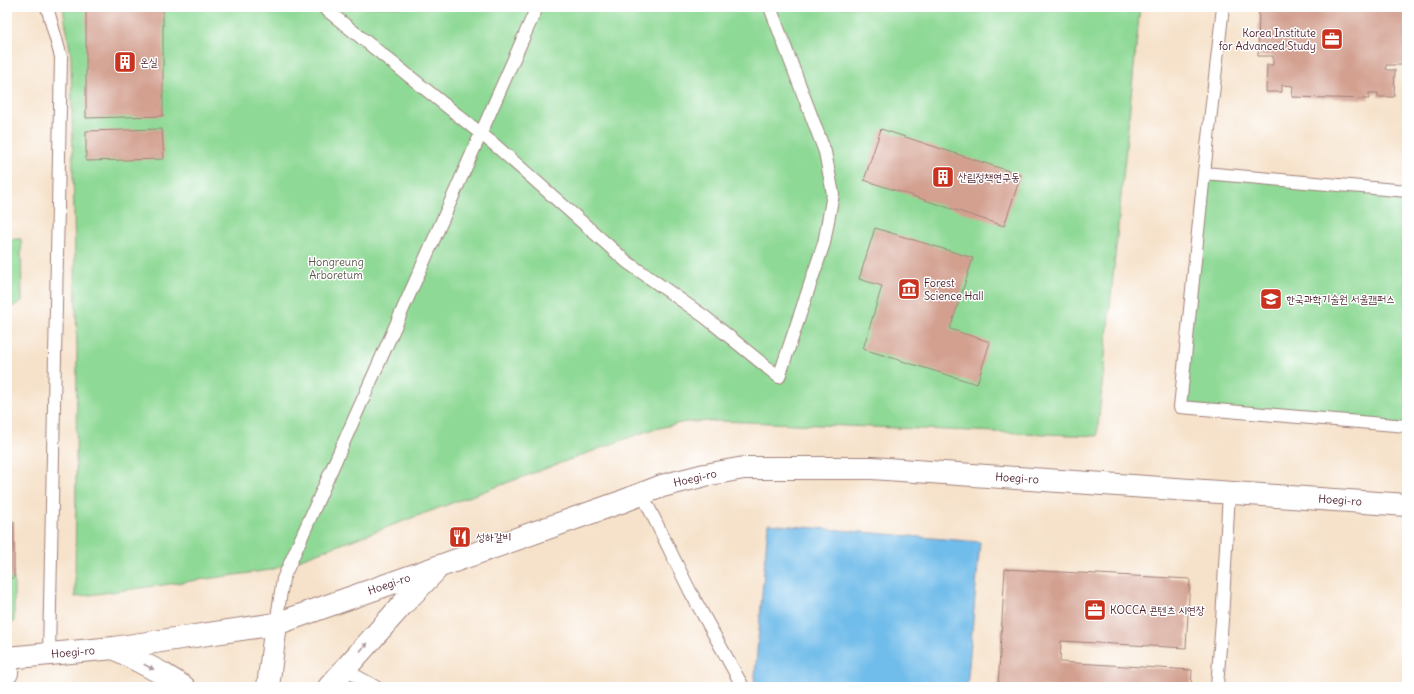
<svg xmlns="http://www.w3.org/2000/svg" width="1414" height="694" font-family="Delius,'Poor Story',sans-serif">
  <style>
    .green { fill: #8ed995; stroke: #6c7c60 }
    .water { fill: #70bcea; stroke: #5d6e8a }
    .building { fill: #d3a090 }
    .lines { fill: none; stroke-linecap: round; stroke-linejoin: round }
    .lane-casing { stroke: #a0807a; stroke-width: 14 }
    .street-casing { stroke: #a0807a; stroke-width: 24 }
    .secondary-casing { stroke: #a0807a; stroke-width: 24 }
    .lane { stroke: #fff; stroke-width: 12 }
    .street { stroke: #fff; stroke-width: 22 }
    .secondary { stroke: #fff; stroke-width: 22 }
    .oneway { fill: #ae9aa0 }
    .labels { text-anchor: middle; stroke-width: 3; stroke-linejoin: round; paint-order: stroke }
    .poi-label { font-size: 11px; fill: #4a1f2b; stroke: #fff; text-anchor: start }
    .park-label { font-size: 11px; fill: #5e574b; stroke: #fff }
    .street-label { font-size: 11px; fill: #4a1f2b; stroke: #fff }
  </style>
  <rect width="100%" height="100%" fill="#fff"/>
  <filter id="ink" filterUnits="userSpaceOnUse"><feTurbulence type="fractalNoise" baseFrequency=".025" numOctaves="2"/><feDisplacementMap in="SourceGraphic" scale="8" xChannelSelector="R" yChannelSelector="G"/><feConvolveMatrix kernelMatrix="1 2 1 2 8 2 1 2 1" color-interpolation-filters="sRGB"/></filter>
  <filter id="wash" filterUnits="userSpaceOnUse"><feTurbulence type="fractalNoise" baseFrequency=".012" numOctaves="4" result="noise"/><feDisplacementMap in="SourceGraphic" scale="16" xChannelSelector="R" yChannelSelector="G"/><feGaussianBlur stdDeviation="0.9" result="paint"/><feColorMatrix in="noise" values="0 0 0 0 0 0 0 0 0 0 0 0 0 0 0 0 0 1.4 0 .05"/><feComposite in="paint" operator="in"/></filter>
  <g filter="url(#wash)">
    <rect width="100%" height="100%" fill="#f6e2ca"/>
    <path class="green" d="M 63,7 L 1140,7 L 1097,436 L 721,421 L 685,422 L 647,431 L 271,570 L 75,597 L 77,349 L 73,169 L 71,57 Z
      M 1204,173 L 1407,190 L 1407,426 L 1180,407 Z
      M 7,239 L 21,239 L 22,301 L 14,306 L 7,306 Z
      M 7,578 L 14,578 L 14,622 L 7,622 Z"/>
    <path class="water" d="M 768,524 L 980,542 L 967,687 L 754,687 Z"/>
    <g id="blocks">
      <path class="building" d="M 86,7 L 163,7 L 163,116 L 86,118 Z
        M 1259,7 L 1407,7 L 1405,65 L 1386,65 L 1386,70 L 1395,70 L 1394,97 L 1378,97 L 1378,93 L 1369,93 L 1369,99 L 1292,97 L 1293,86 L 1282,85 L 1282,92 L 1266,92 L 1267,65 L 1273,65 L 1273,56 L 1258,56 Z
        M 162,129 L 164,159 L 86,161 L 86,131 Z
        M 881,129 L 1021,175 L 1004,226 L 864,180 Z
        M 875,228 L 973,258 L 950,329 L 990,342 L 977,384 L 863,349 L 882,286 L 859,279 Z
        M 7,521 L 14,522 L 14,578 L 7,578 Z
        M 1005,569 L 1190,579 L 1186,648 L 1061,641 L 1060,662 L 1192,670 L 1191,687 L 998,687 Z"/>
    </g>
  </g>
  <g filter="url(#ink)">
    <use href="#blocks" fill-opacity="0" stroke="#a0807a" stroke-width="1"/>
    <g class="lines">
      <g class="lane-casing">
        <path id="lane" d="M 47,7 L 61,57 L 49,654
          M 323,7 L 495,145 L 627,262 L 705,317 L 779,377 L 824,243 L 833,194 L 825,152 L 770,7
          M 1223,7 L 1204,173 L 1180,407 L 1407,426
          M 1204,173 L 1407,191
          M 642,494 L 690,591 L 743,687
          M 276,624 L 283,579 L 537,7
          M 344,669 L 376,687
          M 1217,687 L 1222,620 L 1229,493"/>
      </g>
      <g class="street-casing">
        <path id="street" d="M 7,673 L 8,658"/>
      </g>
      <g class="secondary-casing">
        <path id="secondary" d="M 114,648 L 163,674 L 184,687
          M 7,658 L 114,648 L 276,624 L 621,502 L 662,486 L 705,475 L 744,468 L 872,468 L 1407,505
          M 268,687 L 276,624
          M 329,687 L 402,605 L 436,570"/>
      </g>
      <use href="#lane" class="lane"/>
      <use href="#street" class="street"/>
      <use href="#secondary" class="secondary"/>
    </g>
    <defs><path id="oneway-solid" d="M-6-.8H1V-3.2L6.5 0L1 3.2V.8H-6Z"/></defs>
    <g class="oneway">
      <use href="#oneway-solid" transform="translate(364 647) rotate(-47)"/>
      <use href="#oneway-solid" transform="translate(149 667) rotate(28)"/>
    </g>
  </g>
  <defs>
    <g id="office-square" transform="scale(1.15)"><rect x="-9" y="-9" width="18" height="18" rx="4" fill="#c8321e" stroke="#fff"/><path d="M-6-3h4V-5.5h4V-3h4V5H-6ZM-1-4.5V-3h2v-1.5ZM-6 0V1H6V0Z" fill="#fff"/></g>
    <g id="building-square" transform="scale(1.15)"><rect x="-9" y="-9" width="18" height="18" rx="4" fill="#c8321e" stroke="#fff"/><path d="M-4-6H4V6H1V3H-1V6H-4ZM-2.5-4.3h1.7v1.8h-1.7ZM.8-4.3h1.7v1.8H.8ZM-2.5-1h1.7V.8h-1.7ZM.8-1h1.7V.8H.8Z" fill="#fff"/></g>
    <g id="museum-square" transform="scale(1.15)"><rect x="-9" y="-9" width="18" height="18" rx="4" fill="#c8321e" stroke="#fff"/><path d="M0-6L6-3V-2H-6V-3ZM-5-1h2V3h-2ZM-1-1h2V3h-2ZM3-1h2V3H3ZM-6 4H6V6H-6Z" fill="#fff"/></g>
    <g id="university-square" transform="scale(1.15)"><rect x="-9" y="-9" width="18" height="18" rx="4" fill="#c8321e" stroke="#fff"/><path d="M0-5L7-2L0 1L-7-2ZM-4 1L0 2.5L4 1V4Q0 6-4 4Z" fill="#fff"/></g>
    <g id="restaurant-square" transform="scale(1.15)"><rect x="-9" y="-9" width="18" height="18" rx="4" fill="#c8321e" stroke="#fff"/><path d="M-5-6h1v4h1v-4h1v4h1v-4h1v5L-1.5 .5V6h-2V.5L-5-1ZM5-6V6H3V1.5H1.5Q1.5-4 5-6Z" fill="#fff"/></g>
  </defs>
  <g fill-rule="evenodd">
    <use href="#office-square" x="1332" y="39"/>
    <use href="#building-square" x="125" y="62"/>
    <use href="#building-square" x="943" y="177"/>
    <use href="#museum-square" x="909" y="289"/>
    <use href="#university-square" x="1271" y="299"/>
    <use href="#restaurant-square" x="460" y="537"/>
    <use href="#office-square" x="1095" y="610"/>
  </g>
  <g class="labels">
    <g class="poi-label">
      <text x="1316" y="37" text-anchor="end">Korea Institute<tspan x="1316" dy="13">for Advanced Study</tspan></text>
      <text x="140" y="66">온실</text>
      <text x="958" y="181">산림정책연구동</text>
      <text x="924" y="287">Forest<tspan x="924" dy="13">Science Hall</tspan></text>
      <text x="1286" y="303">한국과학기술원 서울캠퍼스</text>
      <text x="476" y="541">성하갈비</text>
      <text x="1110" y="614">KOCCA 콘텐츠 시연장</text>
    </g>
    <g class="park-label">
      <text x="336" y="266">Hongreung<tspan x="336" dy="13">Arboretum</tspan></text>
    </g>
    <g class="street-label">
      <text transform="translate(695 478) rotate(-13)" y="4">Hoegi-ro</text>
      <text transform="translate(1017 478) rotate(4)" y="4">Hoegi-ro</text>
      <text transform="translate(1340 500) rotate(4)" y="4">Hoegi-ro</text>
      <text transform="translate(389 584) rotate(-19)" y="4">Hoegi-ro</text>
      <text transform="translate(73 652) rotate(-5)" y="4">Hoegi-ro</text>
    </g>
  </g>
  <rect width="1414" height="694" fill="none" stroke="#fff" stroke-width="24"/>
</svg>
